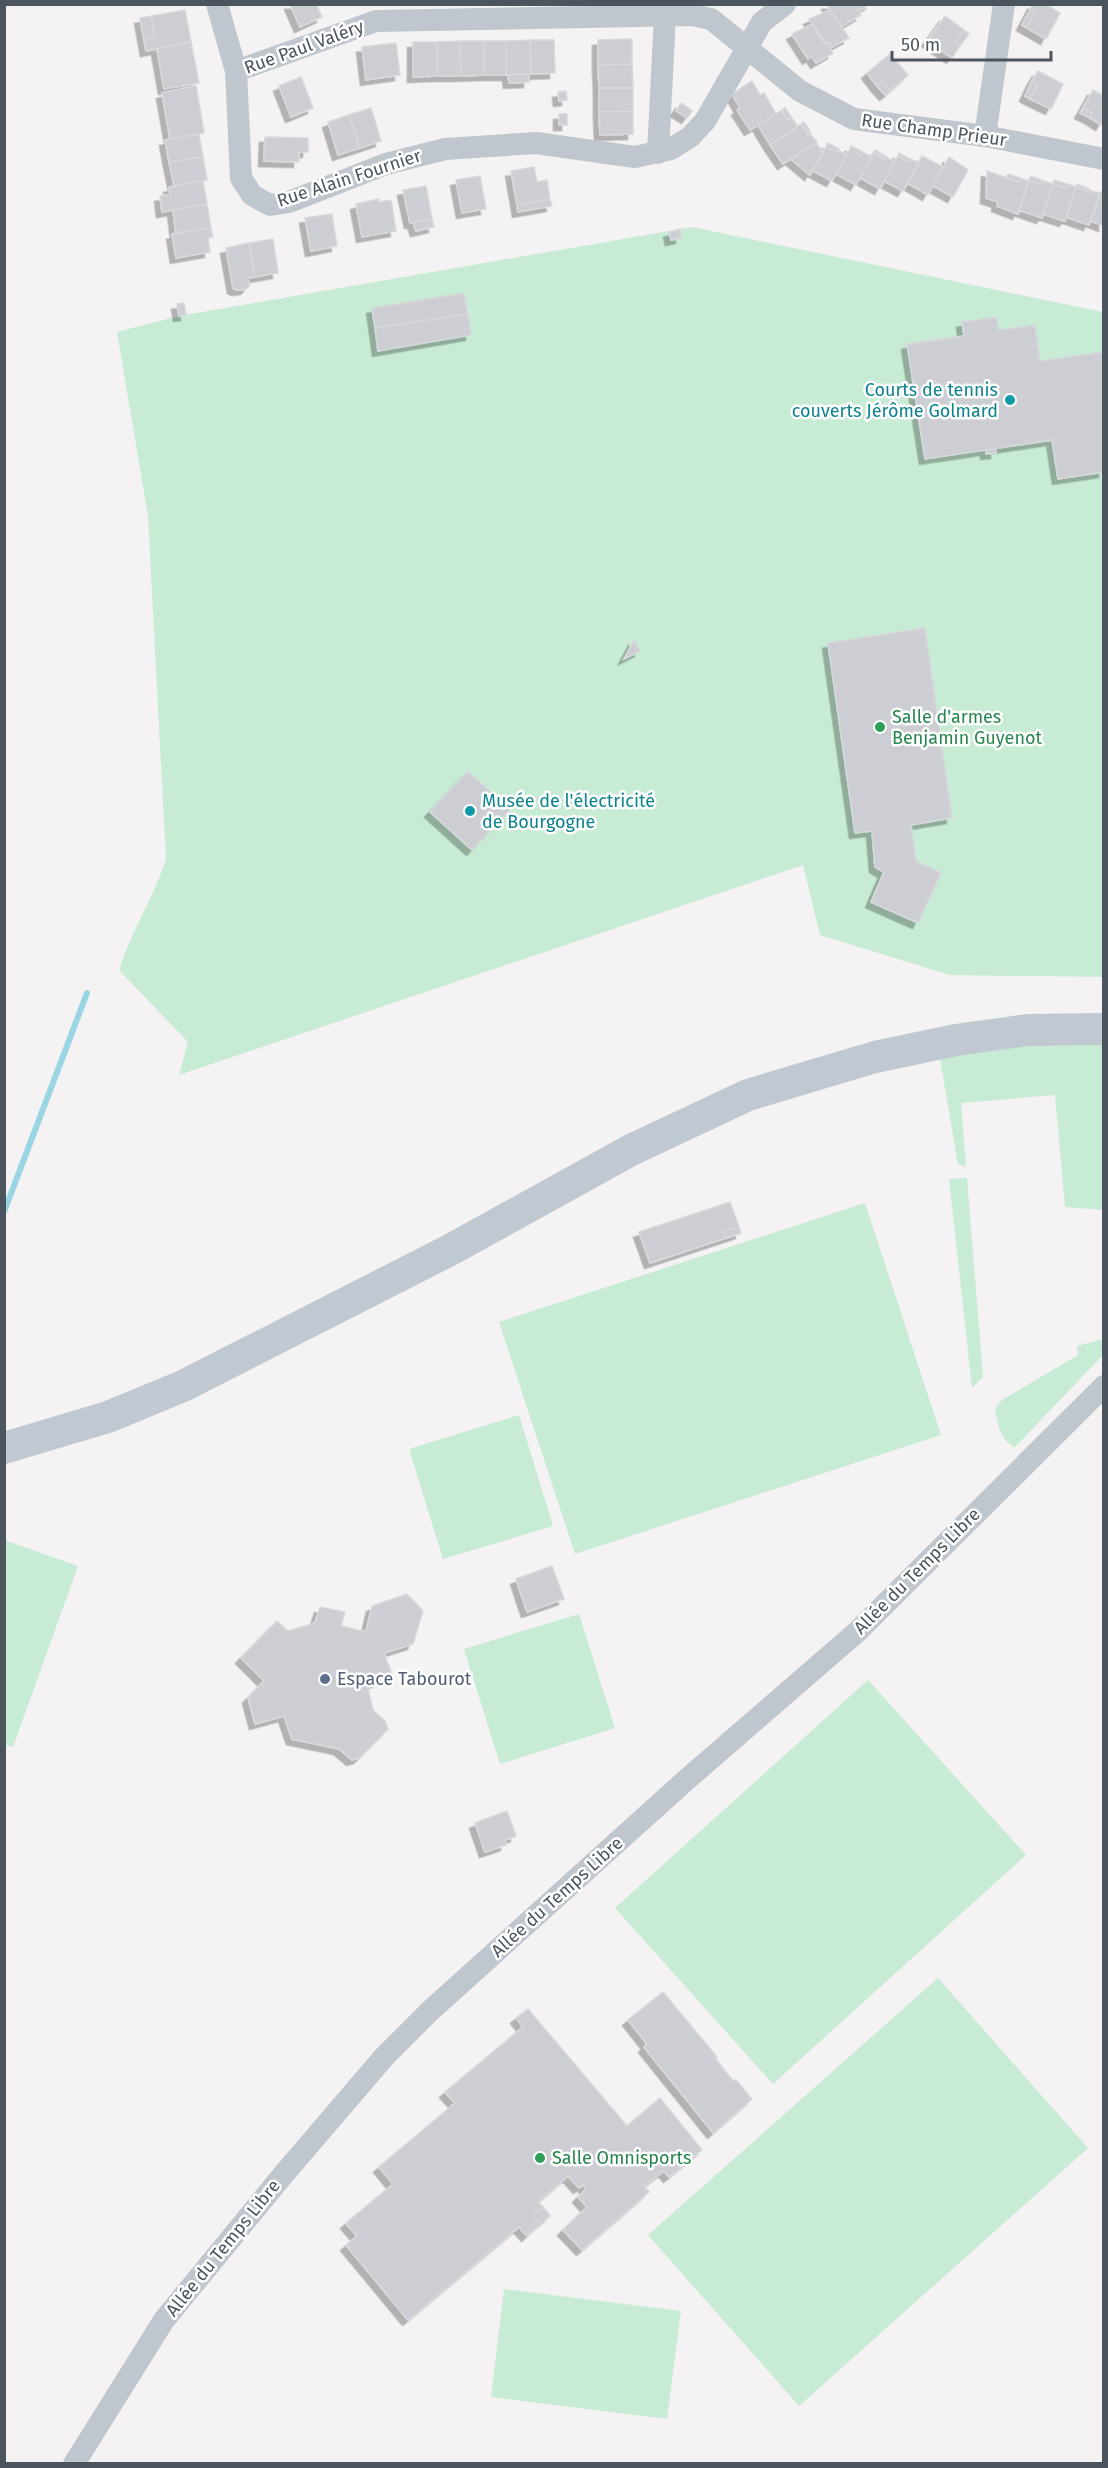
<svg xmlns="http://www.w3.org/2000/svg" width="1108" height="2468" font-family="'Fira Sans',sans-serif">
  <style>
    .green { fill: #c7ebd4 }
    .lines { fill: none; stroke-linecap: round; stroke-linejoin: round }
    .stream { stroke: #99d5e3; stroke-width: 6 }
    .building { fill: #cdced4; stroke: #d7d8dc; stroke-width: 1.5; filter: url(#shadow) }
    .street { stroke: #bfc6cd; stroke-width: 22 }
    .secondary { stroke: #c0c9d1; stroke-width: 32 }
    .culture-dot { fill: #0f9aa8; stroke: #fff; stroke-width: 2 }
    .leisure-dot { fill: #2e9e5b; stroke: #fff; stroke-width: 2 }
    .service-dot { fill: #5c6f8a; stroke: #fff; stroke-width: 2 }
    .labels { text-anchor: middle; stroke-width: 5; stroke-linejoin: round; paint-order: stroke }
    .street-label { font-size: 18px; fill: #4c555d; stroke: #fff }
    .culture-label { font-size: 18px; fill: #0d838f; stroke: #fff; text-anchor: end }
    .leisure-label { font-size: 18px; fill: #27864d; stroke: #fff; text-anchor: start }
    .service-label { font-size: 18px; fill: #4e5e75; stroke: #fff; text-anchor: start }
  </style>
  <defs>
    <filter id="shadow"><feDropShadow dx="-5.5" dy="5.5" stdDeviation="0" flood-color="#0004"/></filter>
  </defs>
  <rect width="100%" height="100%" fill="#f4f2f2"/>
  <path class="green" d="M 692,227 L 1103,312 L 1103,977 L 950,975 L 820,935 L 803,865 L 179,1075 L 188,1042 L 119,970 C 131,931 154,898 166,859 L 148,516 L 117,332 L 179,316 Z
    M 1079,1041 L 1103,1041 L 1103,1210 L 1065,1207 L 1055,1095 L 961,1103 L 966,1167 L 958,1164 L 940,1059 L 986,1049 Z
    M 967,1178 L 983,1377 L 972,1388 L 949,1179 Z
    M 865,1203 L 941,1435 L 575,1554 L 499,1322 Z
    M 1103,1339 L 1103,1355 L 1014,1448 C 1000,1437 998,1426 995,1409 L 1002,1400 L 1078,1355 L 1077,1346 Z
    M 519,1415 L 553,1526 L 443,1559 L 409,1449 Z
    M 4,1540 L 78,1566 L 13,1747 L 4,1744 Z
    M 579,1614 L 615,1728 L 500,1764 L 464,1649 Z
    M 868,1680 L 1026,1855 L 773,2084 L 615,1908 Z
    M 938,1978 L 1088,2148 L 799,2406 L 648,2235 Z
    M 504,2289 L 681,2311 L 667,2419 L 491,2397 Z"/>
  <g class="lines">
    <path class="stream" d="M 4,1212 L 87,993"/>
  </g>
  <path class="building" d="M 290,4 L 316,4 L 322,17 L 300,27 Z
    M 827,4 L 854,4 L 861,15 L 841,27 Z
    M 854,4 L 870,4 L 859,11 Z
    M 1033,4 L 1045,4 L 1060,13 L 1046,39 L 1027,28 L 1035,13 L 1030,10 Z
    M 185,10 L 191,42 L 146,51 L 144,40 L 155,37 L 151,16 Z
    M 830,10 L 849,38 L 832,47 L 829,42 L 825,44 L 809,19 Z
    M 1030,10 L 1035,13 L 1027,28 L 1022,25 Z
    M 151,16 L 155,37 L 144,40 L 140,18 Z
    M 945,16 L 964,30 L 955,42 L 960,46 L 952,58 L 927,41 Z
    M 813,24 L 833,53 L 816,63 L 812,56 L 808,59 L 792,34 Z
    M 964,30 L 969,34 L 960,46 L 955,42 Z
    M 632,39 L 632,64 L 598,65 L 598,40 Z
    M 530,40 L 531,74 L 506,75 L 506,41 Z
    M 530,40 L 554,40 L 555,73 L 531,74 Z
    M 460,41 L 484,41 L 484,75 L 461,76 Z
    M 460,41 L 461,76 L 437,76 L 437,42 Z
    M 484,41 L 506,41 L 506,75 L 484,75 Z
    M 191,42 L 199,83 L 164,89 L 157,49 Z
    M 413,42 L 437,42 L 437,76 L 413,77 Z
    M 396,43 L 400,75 L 366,80 L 362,47 Z
    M 890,54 L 908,75 L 890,91 L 882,81 L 877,86 L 867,73 Z
    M 632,64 L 633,88 L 599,88 L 598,65 Z
    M 1038,71 L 1063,84 L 1051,109 L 1030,99 L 1038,84 L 1032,81 Z
    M 529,74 L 529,82 L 509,83 L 508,75 Z
    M 301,77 L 313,108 L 291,117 L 279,86 Z
    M 752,81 L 760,95 L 764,93 L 776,114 L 750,130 L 737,110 L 740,108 L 732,94 Z
    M 882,81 L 890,91 L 885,95 L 877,86 Z
    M 1032,81 L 1038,84 L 1030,99 L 1025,96 Z
    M 196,86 L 204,133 L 170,139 L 162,93 Z
    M 599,88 L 633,88 L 633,111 L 599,112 Z
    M 1093,90 L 1104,96 L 1104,120 L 1101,125 L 1090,118 L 1092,113 L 1083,108 Z
    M 566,91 L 567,100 L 559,101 L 558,92 Z
    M 681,103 L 692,111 L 687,118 L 676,111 Z
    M 371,108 L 381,141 L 360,148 L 349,115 Z
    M 785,108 L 792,118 L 788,120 L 782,110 Z
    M 1083,108 L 1092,113 L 1090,118 L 1080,113 Z
    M 782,110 L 788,120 L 792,118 L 798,127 L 770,145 L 758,125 Z
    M 633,111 L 633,134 L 600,135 L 599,112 Z
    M 559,114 L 567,114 L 567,125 L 559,125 Z
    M 349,115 L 360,148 L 338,155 L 328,122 Z
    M 804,122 L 811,133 L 808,135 L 801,124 Z
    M 801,124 L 817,142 L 783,164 L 770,145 Z
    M 199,134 L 203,157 L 169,162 L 165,140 Z
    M 265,137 L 308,138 L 308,152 L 299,152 L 299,162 L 264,161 Z
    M 816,143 L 823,152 L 810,175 L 791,159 Z
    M 828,143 L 839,149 L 837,153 L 826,147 Z
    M 851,146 L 863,152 L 860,156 L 850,149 Z
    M 826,147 L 847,154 L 832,181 L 813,171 Z
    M 850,149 L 860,156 L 863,152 L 871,157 L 856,185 L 836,174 Z
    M 875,150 L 887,157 L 885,160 L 873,153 Z
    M 873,153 L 895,161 L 880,189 L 860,178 Z
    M 899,153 L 910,159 L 909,162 L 898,156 Z
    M 898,156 L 909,162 L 910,159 L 919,163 L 903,191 L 884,181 Z
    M 922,156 L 943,167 L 928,195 L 907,183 Z
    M 203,157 L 207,180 L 174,186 L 169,162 Z
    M 949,157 L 968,170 L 953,197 L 933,186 Z
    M 534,167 L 537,182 L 547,180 L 550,199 L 517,205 L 511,171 Z
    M 987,171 L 1019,182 L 1020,178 L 1029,181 L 1018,214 L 997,206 L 998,202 L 986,198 Z
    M 1008,174 L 1020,178 L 1019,182 L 1007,177 Z
    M 480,176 L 486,209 L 462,213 L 456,180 Z
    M 1031,176 L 1044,181 L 1042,185 L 1029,180 Z
    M 1029,180 L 1042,185 L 1044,181 L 1053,184 L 1042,218 L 1019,210 Z
    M 1054,180 L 1067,184 L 1066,188 L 1053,184 Z
    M 203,181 L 207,204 L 162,212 L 160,196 L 170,195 L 169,187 Z
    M 1053,184 L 1066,188 L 1067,184 L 1076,187 L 1065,221 L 1043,214 Z
    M 1077,184 L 1089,189 L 1088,192 L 1076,187 Z
    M 426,186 L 432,219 L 410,223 L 403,190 Z
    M 1076,187 L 1100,193 L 1089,225 L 1066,217 Z
    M 1101,192 L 1104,193 L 1104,226 L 1091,221 Z
    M 379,199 L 379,202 L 391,200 L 396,231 L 362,237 L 356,204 Z
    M 550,199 L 552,206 L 518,212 L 517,205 Z
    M 207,204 L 211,228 L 176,234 L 173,210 Z
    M 332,214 L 337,246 L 311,251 L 305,218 Z
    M 432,219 L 434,227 L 416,231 L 413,222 Z
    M 211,228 L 213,237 L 208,238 L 210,252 L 176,258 L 172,234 Z
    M 680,229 L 681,238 L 671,240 L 669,232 Z
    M 273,239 L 278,273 L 255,277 L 249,243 Z
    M 249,243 L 255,277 L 248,278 L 249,286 L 246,289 L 237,290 L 233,288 L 226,248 Z
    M 464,293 L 468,314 L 375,328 L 372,308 Z
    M 184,303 L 186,315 L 179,316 L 177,304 Z
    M 468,314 L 471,335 L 378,351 L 375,328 Z
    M 996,317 L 999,330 L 1035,325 L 1040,361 L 1104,352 L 1104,472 L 1058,479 L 1052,440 L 925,459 L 907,344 L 964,336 L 962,322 Z
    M 996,448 L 996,453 L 986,454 L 986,450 Z
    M 925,628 L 952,818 L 911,825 L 916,861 L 941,873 L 918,923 L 871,902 L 884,872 L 875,867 L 872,831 L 855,833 L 828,643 Z
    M 634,640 L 640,651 L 624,659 Z
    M 468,771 L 510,810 L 472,850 L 430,812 Z
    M 730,1202 L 739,1227 L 724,1231 L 726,1238 L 650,1263 L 639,1232 Z
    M 739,1227 L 741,1233 L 726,1238 L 724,1231 Z
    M 552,1566 L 564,1599 L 527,1612 L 516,1579 Z
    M 407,1594 L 423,1611 L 413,1644 L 384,1653 L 393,1677 L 367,1685 L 373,1710 L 385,1721 L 388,1729 L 359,1758 L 352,1760 L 339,1749 L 292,1739 L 284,1716 L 255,1724 L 248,1698 L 264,1681 L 241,1658 L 277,1621 L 288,1631 L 315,1623 L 320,1607 L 345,1612 L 341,1626 L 366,1632 L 372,1606 Z
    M 507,1811 L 516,1836 L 505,1840 L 506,1845 L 485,1852 L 475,1823 Z
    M 663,1992 L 717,2057 L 715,2058 L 733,2081 L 736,2080 L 752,2099 L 713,2133 L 644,2047 L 647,2044 L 628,2020 Z
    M 528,2009 L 627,2126 L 660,2098 L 702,2150 L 669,2177 L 664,2171 L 644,2186 L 649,2192 L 582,2250 L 563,2230 L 587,2207 L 578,2197 L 586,2189 L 583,2185 L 579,2188 L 568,2176 L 538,2202 L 543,2207 L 533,2216 L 540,2224 L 527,2236 L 519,2227 L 408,2320 L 346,2245 L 357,2236 L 346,2223 L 393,2184 L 379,2167 L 455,2103 L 445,2092 L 523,2027 L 516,2018 Z
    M 543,2207 L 550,2216 L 540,2224 L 533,2216 Z"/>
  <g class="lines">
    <path class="street" d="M 217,4 L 236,71 L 241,178 L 252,195 L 270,205 L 289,202 L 386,164 L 445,149 L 536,143 L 635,157 L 671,149 L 690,137 L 705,121 L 762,22 L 785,4
      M 236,71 L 376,21 L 692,15 L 711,19 L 800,91 L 854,119 L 985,136 L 1104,159
      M 985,136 L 1004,4
      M 658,153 L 665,15
      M 74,2464 L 164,2320 L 283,2175 L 384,2057 L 430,2011 L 685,1781 L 858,1631 L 1104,1386"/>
    <path class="secondary" d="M 4,1448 L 108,1417 L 183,1386 L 450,1250 L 631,1150 L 748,1095 L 875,1057 L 956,1040 L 1028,1030 L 1104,1029"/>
  </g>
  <g class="culture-dot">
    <circle cx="1010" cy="400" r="6"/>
    <circle cx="470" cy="811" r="6"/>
  </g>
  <g class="leisure-dot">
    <circle cx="880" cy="727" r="6"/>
    <circle cx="540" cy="2158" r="6"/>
  </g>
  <circle class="service-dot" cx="325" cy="1679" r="6"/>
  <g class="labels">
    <g class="street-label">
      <text transform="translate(304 47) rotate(-20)" y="6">Rue Paul Valéry</text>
      <text transform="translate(934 130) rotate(8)" y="6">Rue Champ Prieur</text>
      <text transform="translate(349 178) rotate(-18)" y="6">Rue Alain Fournier</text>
      <text transform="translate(917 1571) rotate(-45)" y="6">Allée du Temps Libre</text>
      <text transform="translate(557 1897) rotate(-42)" y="6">Allée du Temps Libre</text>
      <text transform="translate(223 2248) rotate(-51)" y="6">Allée du Temps Libre</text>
    </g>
    <g class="culture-label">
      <text x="998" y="396">Courts de tennis<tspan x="998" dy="21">couverts Jérôme Golmard</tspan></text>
      <text x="482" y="807" text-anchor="start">Musée de l'électricité<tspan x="482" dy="21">de Bourgogne</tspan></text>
    </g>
    <g class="leisure-label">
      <text x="892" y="723">Salle d'armes<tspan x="892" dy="21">Benjamin Guyenot</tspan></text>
      <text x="552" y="2164">Salle Omnisports</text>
    </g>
    <g class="service-label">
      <text x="337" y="1685">Espace Tabourot</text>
    </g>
  </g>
  <rect width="1108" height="2468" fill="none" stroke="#4c555d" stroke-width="12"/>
  <path d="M892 51v9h159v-9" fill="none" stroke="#4c555d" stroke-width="3"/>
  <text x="901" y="51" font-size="18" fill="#4c555d" stroke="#ffffff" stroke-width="4.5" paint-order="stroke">50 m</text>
</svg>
